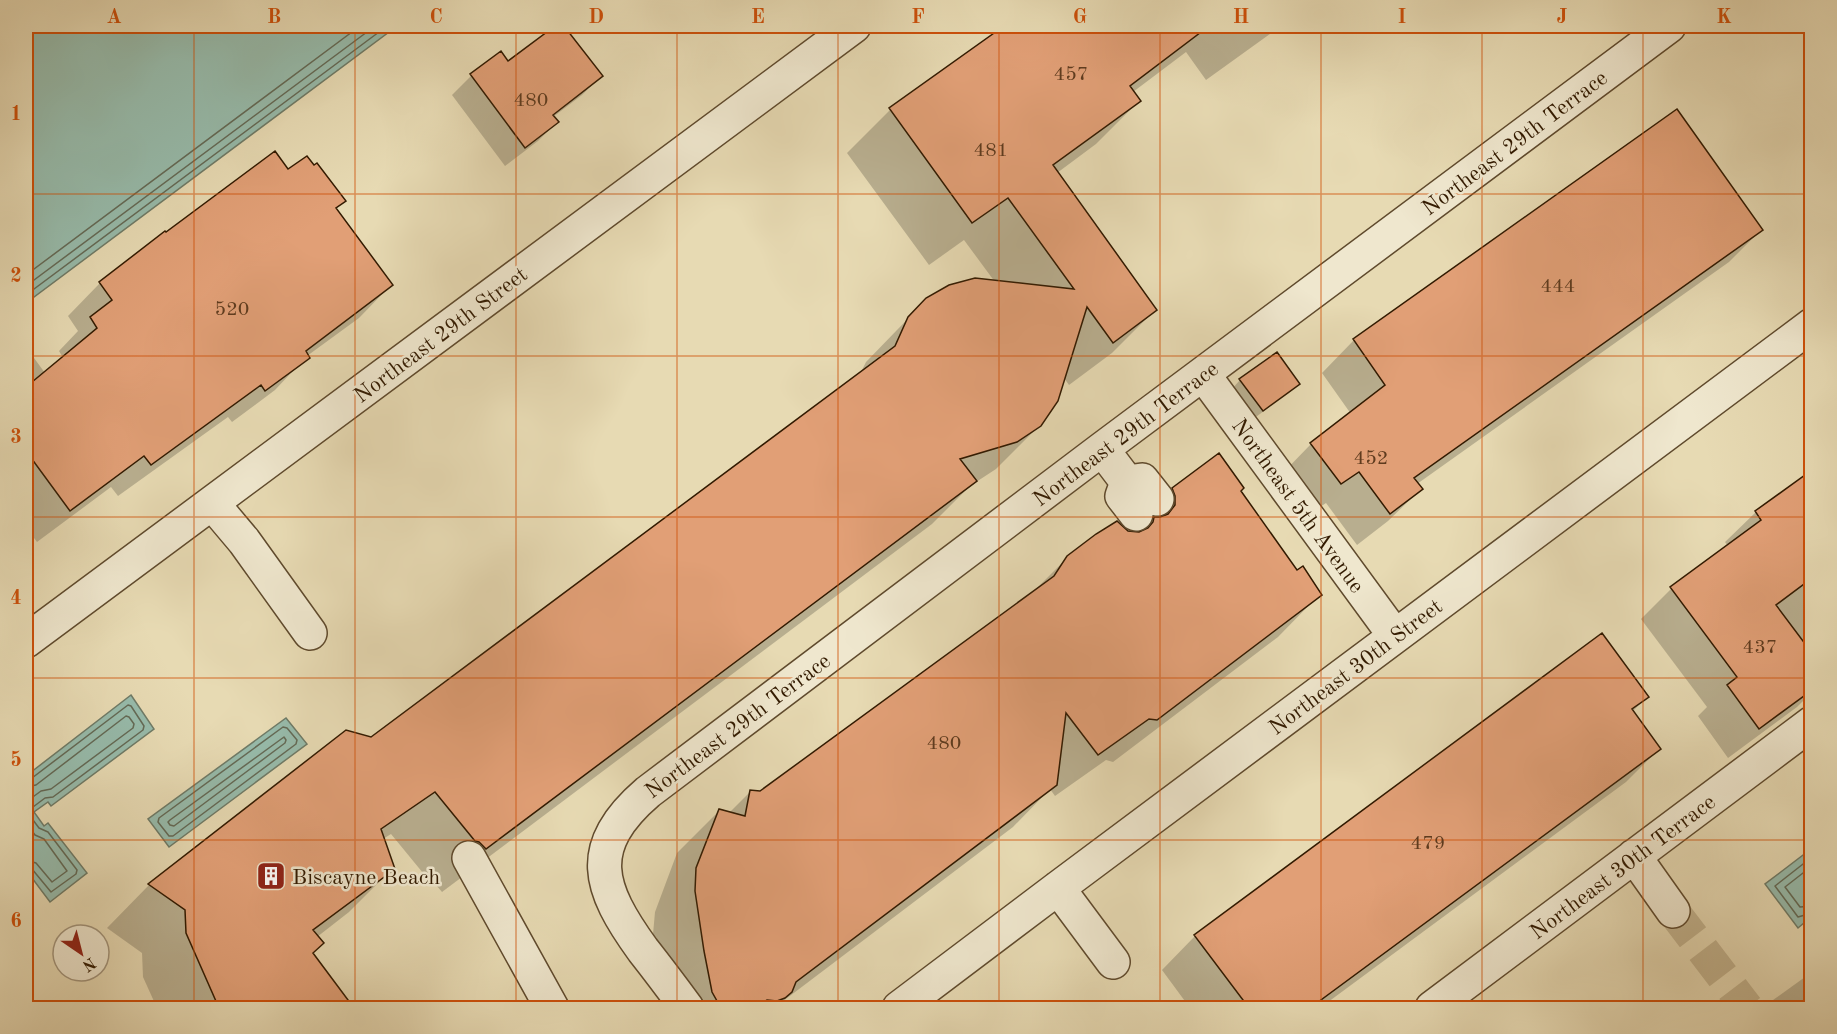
<svg xmlns="http://www.w3.org/2000/svg" width="1837" height="1034" font-family="'Old Standard TT',serif">
  <style>
    .water { fill: #97bbab; stroke: #6f7b67; stroke-width: 1.5 }
    .shadow { fill: #0003 }
    .lines { fill: none; stroke-linecap: round; stroke-linejoin: round }
    .shore { stroke: #646a56; stroke-width: 1.5 }
    .building { fill: #e19f76; stroke: #321a00; stroke-width: 1.5 }
    .minor-tunnel { stroke: #c3b48f; stroke-width: 33; stroke-dasharray: 33 16; stroke-linecap: butt }
    .minor-casing { stroke: #5f4a2d; stroke-width: 36 }
    .minor { stroke: #efe7ce; stroke-width: 33 }
    .grid { fill: none; stroke: #cd500a; stroke-width: 1.5; stroke-opacity: 0.55 }
    .labels { text-anchor: middle; stroke-width: 5; stroke-linejoin: round; paint-order: stroke }
    .number-label { font-size: 20px; fill: #5e3b1e }
    .street-label { font-size: 22px; fill: #321a00; stroke: #efe7ce }
    .poi-label { font-size: 22px; fill: #321a00; stroke: #efe7ce; text-anchor: start }
    .neatline { fill: none; stroke: #cd500a; stroke-width: 2 }
    .grid-label { font-size: 20px; text-anchor: middle; font-weight: bold; fill: #cd500a }
  </style>
  <rect width="100%" height="100%" fill="#e7dab3"/>
  <filter id="stains"><feTurbulence type="fractalNoise" baseFrequency=".00333" numOctaves="4"/><feColorMatrix values="0 0 0 0 .2 0 0 0 0 .09 0 0 0 0 .02 0 0 0 .5 -.17"/></filter>
  <radialGradient id="worn" r=".72"><stop offset=".6" stop-color="#630" stop-opacity="0"/><stop offset="1" stop-color="#630" stop-opacity=".3"/></radialGradient>
  <path class="water" d="M 26,26 L 397,26 L 26,303 Z
    M 131,695 L 154,729 L 51,806 L 48,802 L 34,812 L 44,826 L 48,823 L 87,873 L 50,902 L 26,870 L 26,776 Z
    M 286,718 L 307,744 L 169,847 L 148,819 Z
    M 1811,849 L 1811,917 L 1798,928 L 1765,884 Z"/>
  <path class="shadow" d="M 557,26 L 563,26 L 601,76 L 582,95 L 553,117 L 557,122 L 538,141 L 505,166 L 452,95 L 471,76 L 500,53 L 508,63 Z
    M 1006,26 L 1281,26 L 1206,80 L 1186,52 L 1133,92 L 1139,101 L 1096,144 L 1057,173 L 1155,310 L 1112,353 L 1069,385 L 1064,378 L 1040,425 L 996,469 L 970,486 L 932,524 L 442,892 L 436,885 L 432,884 L 391,834 L 383,839 L 393,868 L 349,912 L 317,937 L 312,954 L 353,1008 L 157,1008 L 143,977 L 142,953 L 107,928 L 149,885 L 371,739 L 860,374 L 866,362 L 927,299 L 995,282 L 964,240 L 929,265 L 847,153 L 890,110 Z
    M 288,171 L 344,201 L 335,210 L 391,285 L 359,318 L 307,356 L 275,390 L 232,422 L 228,417 L 118,496 L 111,487 L 37,542 L 26,527 L 26,347 L 45,373 L 63,358 L 59,351 L 78,331 L 68,316 L 100,283 Z
    M 1761,230 L 1729,262 L 1417,484 L 1421,489 L 1388,521 L 1357,545 L 1326,503 L 1308,515 L 1279,477 L 1311,444 L 1351,414 L 1322,373 L 1354,340 Z
    M 1240,380 L 1298,384 L 1289,393 L 1253,419 L 1231,390 Z
    M 1812,471 L 1812,692 L 1797,707 L 1728,758 L 1698,716 L 1707,707 L 1641,619 L 1671,589 L 1728,546 L 1725,542 L 1756,512 Z
    M 1173,489 L 1240,491 L 1296,572 L 1320,594 L 1278,637 L 1113,762 L 1106,760 L 1055,796 L 1050,789 L 1013,827 L 774,1008 L 665,1008 L 653,934 L 655,912 L 677,853 L 720,810 L 729,813 L 750,792 L 760,792 L 1032,593 L 1068,557 L 1128,532 L 1131,533 L 1130,531 Z
    M 1647,697 L 1632,712 L 1659,749 L 1626,782 L 1320,1008 L 1190,1008 L 1162,970 L 1195,936 Z
    M 1812,972 L 1812,1008 L 1764,1008 L 1773,1000 Z"/>
  <g class="lines">
    <path class="shore" d="M 26,275 L 360,26
      M 26,286 L 375,26
      M 26,295 L 387,26
      M 283,727 L 287,728 L 297,740 L 296,744 L 173,836 L 169,836 L 158,822 L 159,818 Z
      M 284,737 L 286,740 L 285,743 L 174,826 L 170,825 L 168,822 L 170,820 Z
      M 26,780 L 32,778 L 128,705 L 131,706 L 144,726 L 143,730 L 53,797 L 45,798 L 29,810 L 30,816 L 39,828 L 48,832 L 77,870 L 76,874 L 51,892 L 32,869 L 26,867
      M 26,787 L 36,785 L 126,716 L 129,717 L 134,724 L 133,728 L 51,789 L 41,791 L 26,802
      M 26,823 L 35,835 L 44,839 L 67,871 L 52,882 L 36,863 L 26,860
      M 1812,857 L 1775,886 L 1798,917 L 1812,913
      M 1812,866 L 1785,887 L 1800,907 L 1812,906"/>
  </g>
  <path class="building" d="M 555,26 L 564,26 L 603,76 L 553,115 L 559,122 L 525,148 L 470,74 L 501,51 L 508,61 Z
    M 1004,26 L 1209,26 L 1130,86 L 1141,101 L 1053,165 L 1157,310 L 1113,343 L 1087,307 L 1058,401 L 1041,426 L 1017,442 L 960,459 L 977,481 L 486,849 L 479,842 L 475,841 L 435,792 L 381,829 L 395,869 L 313,930 L 324,943 L 313,953 L 354,1008 L 219,1008 L 186,933 L 185,910 L 148,884 L 346,730 L 371,737 L 895,346 L 908,317 L 926,298 L 949,285 L 975,278 L 1074,289 L 1008,198 L 972,223 L 889,108 Z
    M 1677,109 L 1763,230 L 1414,478 L 1423,489 L 1390,514 L 1359,472 L 1341,484 L 1310,443 L 1385,385 L 1353,339 Z
    M 275,151 L 288,169 L 307,156 L 314,165 L 317,163 L 346,201 L 336,208 L 393,285 L 306,351 L 310,358 L 265,391 L 261,385 L 151,465 L 144,456 L 70,511 L 26,451 L 26,387 L 97,328 L 90,317 L 112,300 L 99,282 L 165,231 L 166,232 Z
    M 1277,352 L 1300,384 L 1263,411 L 1239,379 Z
    M 1219,453 L 1244,488 L 1241,491 L 1297,570 L 1303,566 L 1322,595 L 1157,720 L 1149,719 L 1098,755 L 1066,713 L 1057,785 L 796,982 L 792,992 L 785,998 L 777,1001 L 767,1000 L 754,1008 L 721,1008 L 712,992 L 704,951 L 695,891 L 696,868 L 719,809 L 745,816 L 750,790 L 760,791 L 1054,576 L 1067,556 L 1096,534 L 1117,521 L 1128,531 L 1139,532 L 1148,528 L 1153,522 L 1154,517 L 1160,517 L 1168,514 L 1175,505 L 1175,496 L 1172,488 Z
    M 1812,470 L 1812,578 L 1776,605 L 1812,653 L 1812,690 L 1759,729 L 1727,685 L 1737,677 L 1670,587 L 1761,520 L 1755,511 Z
    M 1602,633 L 1649,697 L 1632,709 L 1661,749 L 1310,1008 L 1249,1008 L 1194,935 Z"/>
  <g class="lines">
    <path class="minor-tunnel" d="M 1673,911 L 1747,1008"/>
    <g class="minor-casing">
      <path id="minor" d="M 1203,374 L 1395,636
        M 1102,449 L 1127,482
        M 1127,482 L 1142,480 L 1157,499
        M 1127,482 L 1122,496 L 1136,514
        M 212,503 L 244,541 L 310,633
        M 26,641 L 854,26
        M 1634,856 L 1673,911
        M 469,858 L 552,1008
        M 1058,888 L 1113,962
        M 687,1008 C 673,989 658,969 643,950 C 598,888 584,847 648,792 L 1102,449 L 1669,26
        M 899,1008 L 1058,888 L 1812,325
        M 1432,1008 L 1812,723"/>
    </g>
    <use href="#minor" class="minor"/>
  </g>
  <path class="grid" d="M 194,26 L 194,1008M 355,26 L 355,1008M 516,26 L 516,1008M 677,26 L 677,1008M 838,26 L 838,1008M 999,26 L 999,1008M 1160,26 L 1160,1008M 1321,26 L 1321,1008M 1482,26 L 1482,1008M 1643,26 L 1643,1008M 26,194 L 1812,194M 26,356 L 1812,356M 26,517 L 1812,517M 26,678 L 1812,678M 26,840 L 1812,840"/>
  <defs>
    <g id="building-square" transform="scale(1.5)"><rect x="-9" y="-9" width="18" height="18" rx="4" fill="#8f2418" stroke="#efe7ce"/><path d="M-4-6H4V6H1V3H-1V6H-4ZM-2.5-4.3h1.7v1.8h-1.7ZM.8-4.3h1.7v1.8H.8ZM-2.5-1h1.7V.8h-1.7ZM.8-1h1.7V.8H.8Z" fill="#fff"/></g>
  </defs>
  <g fill-rule="evenodd">
    <use href="#building-square" x="271" y="876"/>
  </g>
  <g class="labels">
    <g class="number-label">
      <text x="1071" y="80">457</text>
      <text x="531" y="106">480</text>
      <text x="991" y="156">481</text>
      <text x="1558" y="292">444</text>
      <text x="232" y="315">520</text>
      <text x="1371" y="464">452</text>
      <text x="1760" y="653">437</text>
      <text x="944" y="749">480</text>
      <text x="1428" y="849">479</text>
    </g>
    <g class="street-label">
      <text transform="translate(1514 142) rotate(-37)" y="8">Northeast 29th Terrace</text>
      <text transform="translate(440 334) rotate(-37)" y="8">Northeast 29th Street</text>
      <text transform="translate(1125 433) rotate(-37)" y="8">Northeast 29th Terrace</text>
      <text transform="translate(1299 505) rotate(54)" y="8">Northeast 5th Avenue</text>
      <text transform="translate(1355 666) rotate(-37)" y="8">Northeast 30th Street</text>
      <text transform="translate(737 725) rotate(-37)" y="8">Northeast 29th Terrace</text>
      <text transform="translate(1622 866) rotate(-37)" y="8">Northeast 30th Terrace</text>
    </g>
    <g class="poi-label">
      <text x="292" y="884">Biscayne Beach</text>
    </g>
  </g>
  <rect width="1837" height="1034" fill="none" stroke="#e7dab3" stroke-width="66"/>
  <g transform="translate(81 953) rotate(145)"><circle r="28" fill="#efe7ce" stroke="#a3957c" stroke-width="1.5"/>
  <path d="M0-4.5L10 22L0 15L-10 22Z" fill="#8f2418"/>
  <text y="-9" font-size="16" font-weight="bold" text-anchor="middle" fill="#321a00">N</text>
  </g>
  <rect x="33" y="33" width="1771" height="968" class="neatline"/>
  <g class="grid-label">
    <text x="114" y="23">A</text>
    <text x="274" y="23">B</text>
    <text x="436" y="23">C</text>
    <text x="596" y="23">D</text>
    <text x="758" y="23">E</text>
    <text x="918" y="23">F</text>
    <text x="1080" y="23">G</text>
    <text x="1241" y="23">H</text>
    <text x="1402" y="23">I</text>
    <text x="1562" y="23">J</text>
    <text x="1724" y="23">K</text>
    <text x="16" y="120">1</text>
    <text x="16" y="282">2</text>
    <text x="16" y="443">3</text>
    <text x="16" y="604">4</text>
    <text x="16" y="766">5</text>
    <text x="16" y="927">6</text>
  </g>
  <rect width="100%" height="100%" filter="url(#stains)"/>
  <rect width="100%" height="100%" fill="url(#worn)"/>
</svg>
